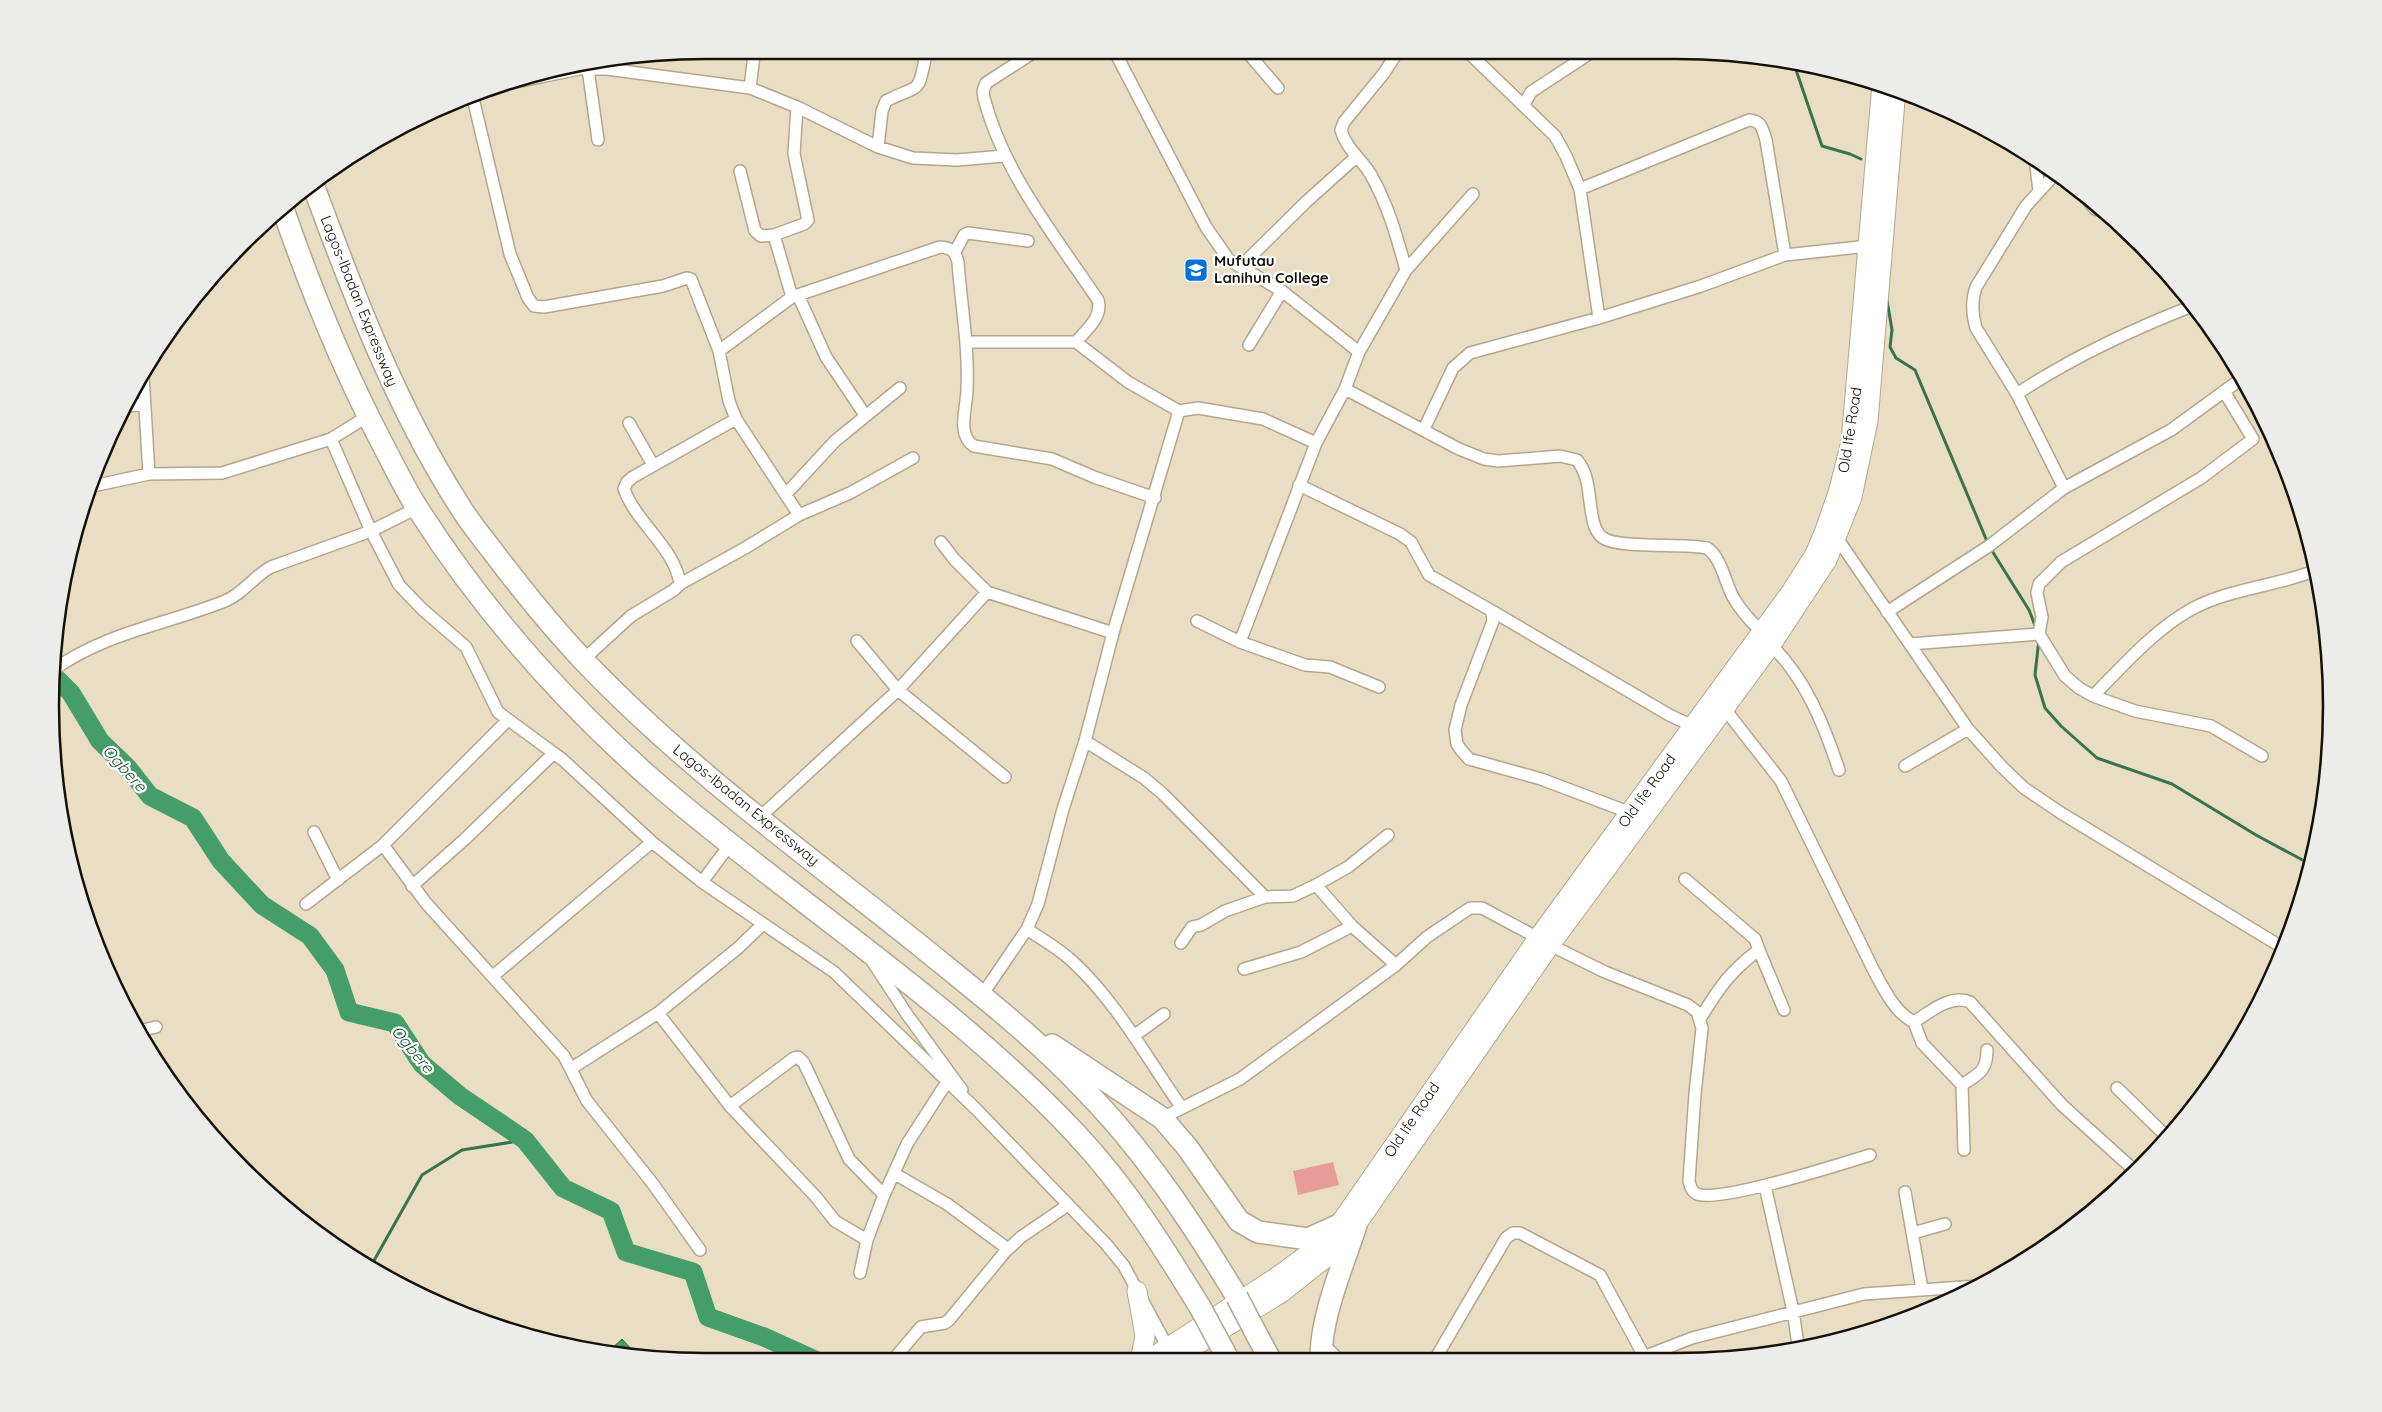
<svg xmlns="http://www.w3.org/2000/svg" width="2382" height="1412" font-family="Quicksand,sans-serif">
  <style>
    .garden { fill: #e69d9a }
    .water { fill: url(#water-rules); stroke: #37734b }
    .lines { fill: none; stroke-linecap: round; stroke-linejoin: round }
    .stream { stroke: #37734b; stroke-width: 3 }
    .river { stroke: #459d68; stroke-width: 19 }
    .minor-casing { stroke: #b2a78e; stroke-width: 14 }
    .primary-casing { stroke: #b2a78e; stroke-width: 21 }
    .motorway-casing { stroke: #b2a78e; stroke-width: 24 }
    .minor { stroke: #fff; stroke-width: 11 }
    .primary { stroke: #fff; stroke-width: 19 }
    .motorway { stroke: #fff; stroke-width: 21 }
    .motorway-bridge-casing { stroke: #b2a78e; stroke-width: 24; stroke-linecap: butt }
    .motorway-bridge { stroke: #fff; stroke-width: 21 }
    .labels { text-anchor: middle; stroke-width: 4.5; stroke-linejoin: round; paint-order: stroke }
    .poi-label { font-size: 15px; font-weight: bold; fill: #151108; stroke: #fff; text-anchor: start }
    .street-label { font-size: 15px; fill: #151108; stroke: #fff }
    .water-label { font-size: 16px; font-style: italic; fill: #145532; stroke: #fff }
    .rim { fill: none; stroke: #151108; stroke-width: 2.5 }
  </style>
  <defs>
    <pattern id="water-rules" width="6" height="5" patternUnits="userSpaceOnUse" patternTransform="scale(1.25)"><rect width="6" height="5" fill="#459d68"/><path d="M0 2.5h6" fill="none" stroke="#387f54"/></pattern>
  </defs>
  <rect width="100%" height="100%" fill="#e9dec3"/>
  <path class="garden" d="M 1333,1162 L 1339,1185 L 1298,1195 L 1293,1171 Z"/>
  <path class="water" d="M 622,1339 L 637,1355 L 610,1350 Z"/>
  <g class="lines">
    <path class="stream" d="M 1795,67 L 1822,146 L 1850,154 L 1861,159
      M 1887,300 L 1892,330 L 1890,347 L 1896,358 L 1915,370 L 1989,546 L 2029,610 L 2036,628
      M 2039,639 L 2035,675 L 2045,708 L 2061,726 L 2097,758 L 2172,784 L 2256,835 L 2310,864
      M 371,1266 L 422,1175 L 462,1150 L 525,1140"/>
    <path class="river" d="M 52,674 L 71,693 L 100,741 L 128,768 L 150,796 L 193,818 L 221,861 L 262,905 L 310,936 L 335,970 L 349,1012 L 395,1023 L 422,1064 L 460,1096 L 525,1140 L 563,1188 L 611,1211 L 626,1252 L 693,1272 L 708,1317 L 764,1337 L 817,1361"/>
    <g class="minor-casing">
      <path id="minor" d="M 1468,52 L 1555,136 L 1566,156 L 1580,189 L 1599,318
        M 1248,53 L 1278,88
        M 1397,53 L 1384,73 L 1344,122 L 1341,130 C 1346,149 1362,159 1371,175 C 1388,205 1397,237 1406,270
        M 1031,54 L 986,83 L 983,91 L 984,98 C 1004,174 1055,236 1098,300 C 1103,317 1086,330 1076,342
        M 1116,54 L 1206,227 L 1229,260 L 1282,291 L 1359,352
        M 588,69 L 598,140
        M 487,88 L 579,69 L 607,69 L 750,88 L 797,107 L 878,147 L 913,158 L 957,160 L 1004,156
        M 750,88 L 754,55
        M 472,94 L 510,254 L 528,298 L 534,306 L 544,307 L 663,286 L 687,278 L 691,279 L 719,351 L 729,401 L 736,419 L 799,515
        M 1524,105 L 1531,92 L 1592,52
        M 878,147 L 882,111 L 886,101 C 920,83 918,97 926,54
        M 2035,158 L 2039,191
        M 740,171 L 755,231 L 761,236 L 774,235
        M 2056,173 L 2026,206 L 1976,287 C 1971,301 1972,314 1976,328 L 2017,394 L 2064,488
        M 1580,189 L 1749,120 C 1762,121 1762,128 1766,140 L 1785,255
        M 2086,198 L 2095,209 L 2102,211
        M 955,252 L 964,235 L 968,233 L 1028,241
        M 1240,267 L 1306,202 L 1356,157
        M 798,295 L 826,357 L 865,415
        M 792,297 L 774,235 L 804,224 L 808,220 L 794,154 L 797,107
        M 967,342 L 1076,342 L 1128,382 L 1179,411 L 1198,408 L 1263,419 L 1316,443
        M 1249,345 L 1282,291
        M 719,351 L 792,297 L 940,247 C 952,248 955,251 958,262 C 961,305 969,346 967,389 C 967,407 956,435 974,446 L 1052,459 L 1094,477 L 1155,498
        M 143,375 L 149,474
        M 1345,389 L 1459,449 L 1484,459 L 1498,461 L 1560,456 L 1577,460 C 1590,476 1588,495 1592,515 C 1593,522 1596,533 1603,538 C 1620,549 1683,543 1707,548 C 1721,557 1725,582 1733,597 C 1741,611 1751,622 1763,633
        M 2225,393 L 2253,439 L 2201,478 L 2061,562 L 2039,584 L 2037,593 L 2042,617 L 2039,634 L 2065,676 L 2079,688 L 2093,696 L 2135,711 L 2211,726 L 2262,756
        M 2017,394 C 2072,357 2131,330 2192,306
        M 123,407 L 143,404
        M 368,416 L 331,439 L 371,531 L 399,585 L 422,609 L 466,647 L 498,712 L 563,760 L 652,842 L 702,882 L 834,972 L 976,1109 L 1106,1244 L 1124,1266 L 1167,1346
        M 629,423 L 653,465
        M 1424,429 L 1453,368 L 1470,353 L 1599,318 L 1701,286 L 1785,255 L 1869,246
        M 1299,485 L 1400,534 L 1411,542 L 1429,575 L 1492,611 L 1493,621 L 1461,705 L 1455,730 L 1457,744 L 1461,750 L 1469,759 L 1541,779 L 1631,813
        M 88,487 L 149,474 L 222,473 L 331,439
        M 786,494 L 835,441 L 900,388
        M 1837,538 L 1968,729 L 2002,767 L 2024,788 L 2061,813 L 2285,949
        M 941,542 L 954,559 L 987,592 L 1113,633
        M 680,584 C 675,548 636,523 624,489 L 627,482 L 633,477 L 736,419
        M 1492,611 L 1671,716 L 1693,726
        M 1887,612 L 1989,546 L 2064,488 L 2171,430 L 2241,379
        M 1197,621 L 1240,642 L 1305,665 L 1330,667 L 1379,687
        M 857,641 L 898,690 L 1005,777
        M 1240,642 L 1316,443 L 1345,389 L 1359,352 L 1406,270 L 1473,194
        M 1910,644 L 2039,634
        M 1771,645 C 1806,679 1824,725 1839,770
        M 583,660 L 631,616 L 674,590 L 680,584 L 745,548 L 799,515 L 850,493 L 913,458
        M 52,671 C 103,633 168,624 225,601 C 243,594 254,576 271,567 L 371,531 L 417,508
        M 2093,696 C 2123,666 2153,631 2190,610 C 2227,589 2277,586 2317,570
        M 1724,708 L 1781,781 L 1874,971 C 1884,989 1895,1013 1914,1022 C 1930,1012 1950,994 1970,1002 L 2062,1105 L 2134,1170
        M 1085,741 L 1144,778 L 1163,794 L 1265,897
        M 1905,766 L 1968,729
        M 760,817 L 898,690 L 987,592
        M 314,832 L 338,880
        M 383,845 L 426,903 L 564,1056 L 587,1101 L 653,1184 L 700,1250
        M 1685,879 L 1755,939 L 1759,950 C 1731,970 1718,989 1700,1019
        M 702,882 L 731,843
        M 1316,885 L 1352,926 L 1396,965
        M 412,886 L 465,839 L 554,753
        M 306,904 L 383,845 L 508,720
        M 1027,929 C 1041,939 1058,948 1071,960 C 1117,1002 1146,1057 1182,1108
        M 1181,943 L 1192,927 L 1201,925 L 1225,911 L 1265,897 L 1293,896 L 1316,885 L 1348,867 L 1388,835
        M 1550,945 L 1605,972 L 1688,1005 L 1697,1012 L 1702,1028 L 1695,1094 L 1689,1181 C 1690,1186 1692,1192 1697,1194 C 1719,1203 1841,1164 1870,1155
        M 1759,950 L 1784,1010
        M 872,961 L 906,1013 L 962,1090
        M 1244,969 L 1301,952 L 1352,926
        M 493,976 L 652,842
        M 982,995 L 1027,929 L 1038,904 L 1063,809 L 1085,741 L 1113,633 L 1179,411
        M 658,1013 L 730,1106 L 816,1197 L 835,1221 L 867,1240
        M 1914,1022 L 1922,1043 L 1962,1085 L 1964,1150
        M 139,1031 L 156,1027
        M 1135,1035 L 1164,1014
        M 572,1068 L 658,1013 L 738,948 L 763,924
        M 1962,1085 C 1978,1074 1987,1072 1987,1050
        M 2117,1088 L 2165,1135
        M 730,1106 L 794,1058 L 798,1057 L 804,1063 L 849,1159 L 884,1195
        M 1162,1118 L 1240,1079 L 1396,965 L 1427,937 L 1470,908 L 1482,908 L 1538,938
        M 895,1174 L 947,1204 L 1008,1249
        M 1765,1186 L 1793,1311 L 1798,1345
        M 1905,1192 L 1922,1289
        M 1913,1233 L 1945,1224
        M 860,1273 L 867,1240 L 884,1195 L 907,1144 L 947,1082
        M 1324,1342 L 1327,1348 L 1340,1361
        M 892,1361 L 921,1327 L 945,1323 L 949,1320 L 1005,1252 L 1021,1237 L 1068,1205
        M 1434,1361 L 1506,1238 L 1513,1233 L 1520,1233 L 1600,1275 L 1644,1356
        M 1633,1361 L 1692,1338 L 1864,1294 L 1978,1286"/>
    </g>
    <g class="primary-casing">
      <path id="primary" d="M 1137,1291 L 1145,1336 L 1140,1361
        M 1147,1361 L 1274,1279 L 1314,1250 L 1339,1225 L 1538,938 L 1791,592 L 1815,554 L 1824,533 L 1838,493 L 1851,442 L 1882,84
        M 1170,1361 L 1281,1293 L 1324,1259 L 1356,1225 L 1550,945 L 1771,645 L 1827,560 L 1852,497 L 1868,421 L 1896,89"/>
    </g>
    <g class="motorway-casing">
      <path id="motorway" d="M 312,182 C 353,293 395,405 459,505 C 469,522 482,537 494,553 C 522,590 552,627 584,661 C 686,768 807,855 923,948 C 976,991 1031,1034 1079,1084 C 1142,1147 1191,1221 1237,1297
        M 283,209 C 311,290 343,369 383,445 C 394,466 405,489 418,509 C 483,611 566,704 657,784 C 795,903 952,1001 1077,1135 C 1126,1187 1163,1247 1200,1307
        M 1052,1045 L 1162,1118 L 1187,1147 L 1239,1221 L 1258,1232 L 1308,1239 L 1339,1225
        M 1259,1339 L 1271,1361
        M 1321,1361 C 1320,1317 1343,1266 1356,1225"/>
    </g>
    <use href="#minor" class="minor"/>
    <use href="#primary" class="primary"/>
    <use href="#motorway" class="motorway"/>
    <g class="motorway-bridge-casing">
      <path id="motorway-bridge" d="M 1237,1297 L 1259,1339
        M 1200,1307 L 1227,1357"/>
    </g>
    <use href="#motorway-bridge" class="motorway-bridge"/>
  </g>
  <defs>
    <g id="university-square" transform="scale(1.25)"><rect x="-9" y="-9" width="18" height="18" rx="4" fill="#0071d8" stroke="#fff"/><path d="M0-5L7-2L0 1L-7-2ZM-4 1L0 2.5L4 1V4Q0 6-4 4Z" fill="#fff"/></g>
  </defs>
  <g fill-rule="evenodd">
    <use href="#university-square" x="1196" y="270"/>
  </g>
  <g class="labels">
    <g class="poi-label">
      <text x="1214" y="266">Mufutau<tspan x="1214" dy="17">Lanihun College</tspan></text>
    </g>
    <g class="street-label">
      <text transform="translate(359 301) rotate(68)" y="5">Lagos-Ibadan Expressway</text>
      <text transform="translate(1850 430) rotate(-81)" y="5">Old Ife Road</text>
      <text transform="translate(1647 791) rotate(-54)" y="5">Old Ife Road</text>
      <text transform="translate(746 805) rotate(39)" y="5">Lagos-Ibadan Expressway</text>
      <text transform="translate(1412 1120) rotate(-56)" y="5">Old Ife Road</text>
    </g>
    <g class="water-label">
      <text transform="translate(125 768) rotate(48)" y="6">Ogbere</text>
      <text transform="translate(413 1049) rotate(50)" y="6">Ogbere</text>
    </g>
  </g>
  <path d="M0 0H2382V1412H0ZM706 59H1676A647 647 0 0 1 2323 706V706A647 647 0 0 1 1676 1353H706A647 647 0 0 1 59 706V706A647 647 0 0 1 706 59Z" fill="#ececeb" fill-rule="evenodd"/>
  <path class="rim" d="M706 59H1676A647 647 0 0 1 2323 706V706A647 647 0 0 1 1676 1353H706A647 647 0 0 1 59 706V706A647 647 0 0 1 706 59Z"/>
</svg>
